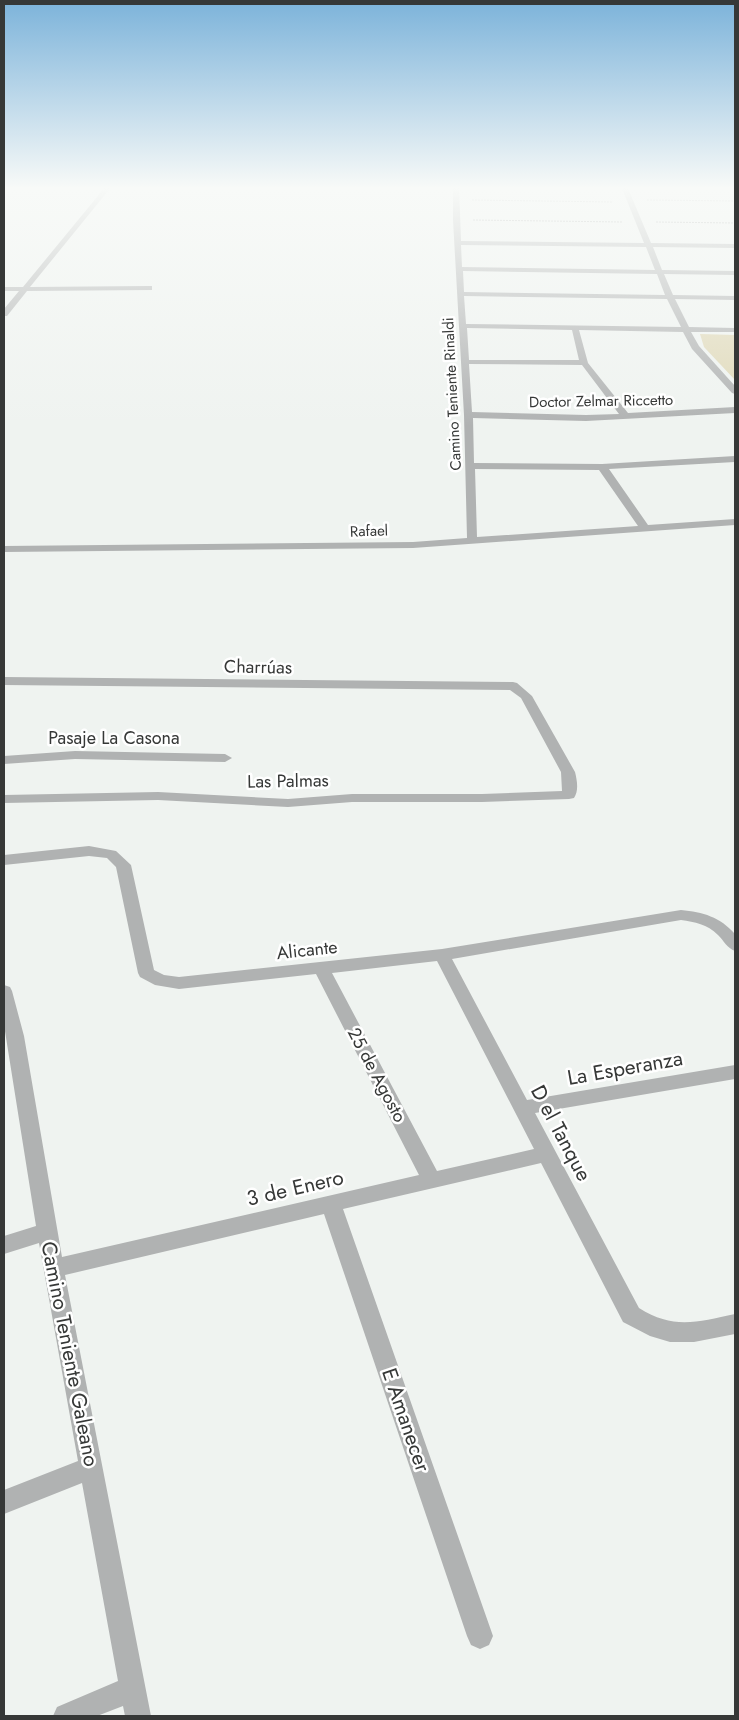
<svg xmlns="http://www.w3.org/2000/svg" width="739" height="1720" font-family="Jost,sans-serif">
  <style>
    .green { fill: #dfd8b7 }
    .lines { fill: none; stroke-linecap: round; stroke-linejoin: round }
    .path { stroke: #919492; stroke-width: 1; stroke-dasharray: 2 1; stroke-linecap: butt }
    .minor { fill: #b0b2b2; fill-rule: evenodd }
    .labels { text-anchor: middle; stroke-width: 5; stroke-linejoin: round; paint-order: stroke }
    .far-street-label { font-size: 15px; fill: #363837; stroke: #fff }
    .street-label { font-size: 18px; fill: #363837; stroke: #fff }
    .near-street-label { font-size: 21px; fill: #363837; stroke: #fff }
  </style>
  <rect width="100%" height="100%" fill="#eff3f0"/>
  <path class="green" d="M 700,334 L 735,335 L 735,380 L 704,347 Z"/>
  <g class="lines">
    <path class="path" d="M 472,200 L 613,202
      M 647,200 L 735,201
      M 473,220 L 622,222
      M 656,222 L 735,223"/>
    <path class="minor" d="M 106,186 L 112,186 L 30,287 L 149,286 L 152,286 L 152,290 L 27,291 L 7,316 L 4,316 L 4,309 L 19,291 L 4,291 L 4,287 L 23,287 Z
      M 453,186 L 459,186 L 461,241 L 644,243 L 621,186 L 627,186 L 651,243 L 735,244 L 735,248 L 653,247 L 662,270 L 735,271 L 735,275 L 664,274 L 673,295 L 735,296 L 735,300 L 675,299 L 689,327 L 735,328 L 735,332 L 691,332 L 699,346 L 735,386 L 735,394 L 732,393 L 692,349 L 683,332 L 579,330 L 588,363 L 628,413 L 735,407 L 735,413 L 586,421 L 473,418 L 474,463 L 602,464 L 735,456 L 735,462 L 609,469 L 648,525 L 735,519 L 735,525 L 413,548 L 4,552 L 4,546 L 413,542 L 467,538 L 464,415 L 453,220 ZM 461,245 L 646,247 L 655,270 L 462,267 ZM 463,271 L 657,274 L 665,295 L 464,292 ZM 464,296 L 667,299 L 681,327 L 466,324 ZM 467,328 L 572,330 L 579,360 L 469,360 ZM 469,364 L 582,365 L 619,414 L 586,415 L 472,412 ZM 475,469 L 599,470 L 638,526 L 477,537 Z
      M 4,677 L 513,682 L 517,683 L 532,696 L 575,772 C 577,780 579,791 574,798 L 569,799 L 482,802 L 352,802 L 288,807 L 158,800 L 4,803 L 4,795 L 158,792 L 288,799 L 352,794 L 482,794 L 562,791 L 561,772 L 521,698 L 510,690 L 4,685 Z
      M 75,751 L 225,754 L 232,758 L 225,762 L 75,759 L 4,764 L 4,756 Z
      M 89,846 L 116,851 L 131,865 L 154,970 L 164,975 L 179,977 L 442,949 L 681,910 C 703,912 720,917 735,934 L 735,951 C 727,948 724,941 718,935 C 707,924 695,922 681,920 L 452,959 L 527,1100 L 735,1065 L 735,1079 L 535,1113 L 639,1308 C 674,1330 697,1322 735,1314 L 735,1334 L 694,1342 L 670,1342 L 650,1336 L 623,1322 L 541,1163 L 343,1209 L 493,1636 L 489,1645 L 480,1649 L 471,1645 L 467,1636 L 324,1214 L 65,1275 L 151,1716 L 125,1716 L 123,1706 L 97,1716 L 53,1716 L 57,1707 L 118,1681 L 82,1483 L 4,1514 L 4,1490 L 78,1461 L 39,1243 L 4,1254 L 4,1236 L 36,1226 L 4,1025 L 4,985 L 10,987 L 12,991 L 24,1036 L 62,1257 L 419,1175 L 316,974 L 179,989 L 155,985 L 140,977 L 138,973 L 116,867 L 107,858 L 89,856 L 4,865 L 4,855 ZM 437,961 L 534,1149 L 437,1171 L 332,973 Z"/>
  </g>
  <linearGradient id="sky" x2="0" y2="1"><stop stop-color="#7cb3da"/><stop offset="0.44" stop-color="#f8faf8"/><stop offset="1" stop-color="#f8faf8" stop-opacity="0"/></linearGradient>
  <rect width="739" height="427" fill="url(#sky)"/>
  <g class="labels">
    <g class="far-street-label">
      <text transform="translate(452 394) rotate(-93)" y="5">Camino Teniente Rinaldi</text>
      <text transform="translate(601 401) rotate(-1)" y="5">Doctor Zelmar Riccetto</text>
      <text transform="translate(369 531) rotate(-2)" y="5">Rafael</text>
    </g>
    <g class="street-label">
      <text transform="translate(258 667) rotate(1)" y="6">Charrúas</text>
      <text x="114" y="744">Pasaje La Casona</text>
      <text transform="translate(288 781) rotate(-1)" y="6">Las Palmas</text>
      <text transform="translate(307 950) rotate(-6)" y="6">Alicante</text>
      <text transform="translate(377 1075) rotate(62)" y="6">25 de Agosto</text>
    </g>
    <g class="near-street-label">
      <text transform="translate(625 1068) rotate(-10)" y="7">La Esperanza</text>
      <text transform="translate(561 1133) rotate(62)" y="7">D el Tanque</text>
      <text transform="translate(295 1188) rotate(-13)" y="7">3 de Enero</text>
      <text transform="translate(70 1354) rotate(79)" y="7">Camino Teniente Galeano</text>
      <text transform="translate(406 1420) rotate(71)" y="7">E Amanecer</text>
    </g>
  </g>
  <rect width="739" height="1720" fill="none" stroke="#363837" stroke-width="10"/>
</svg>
